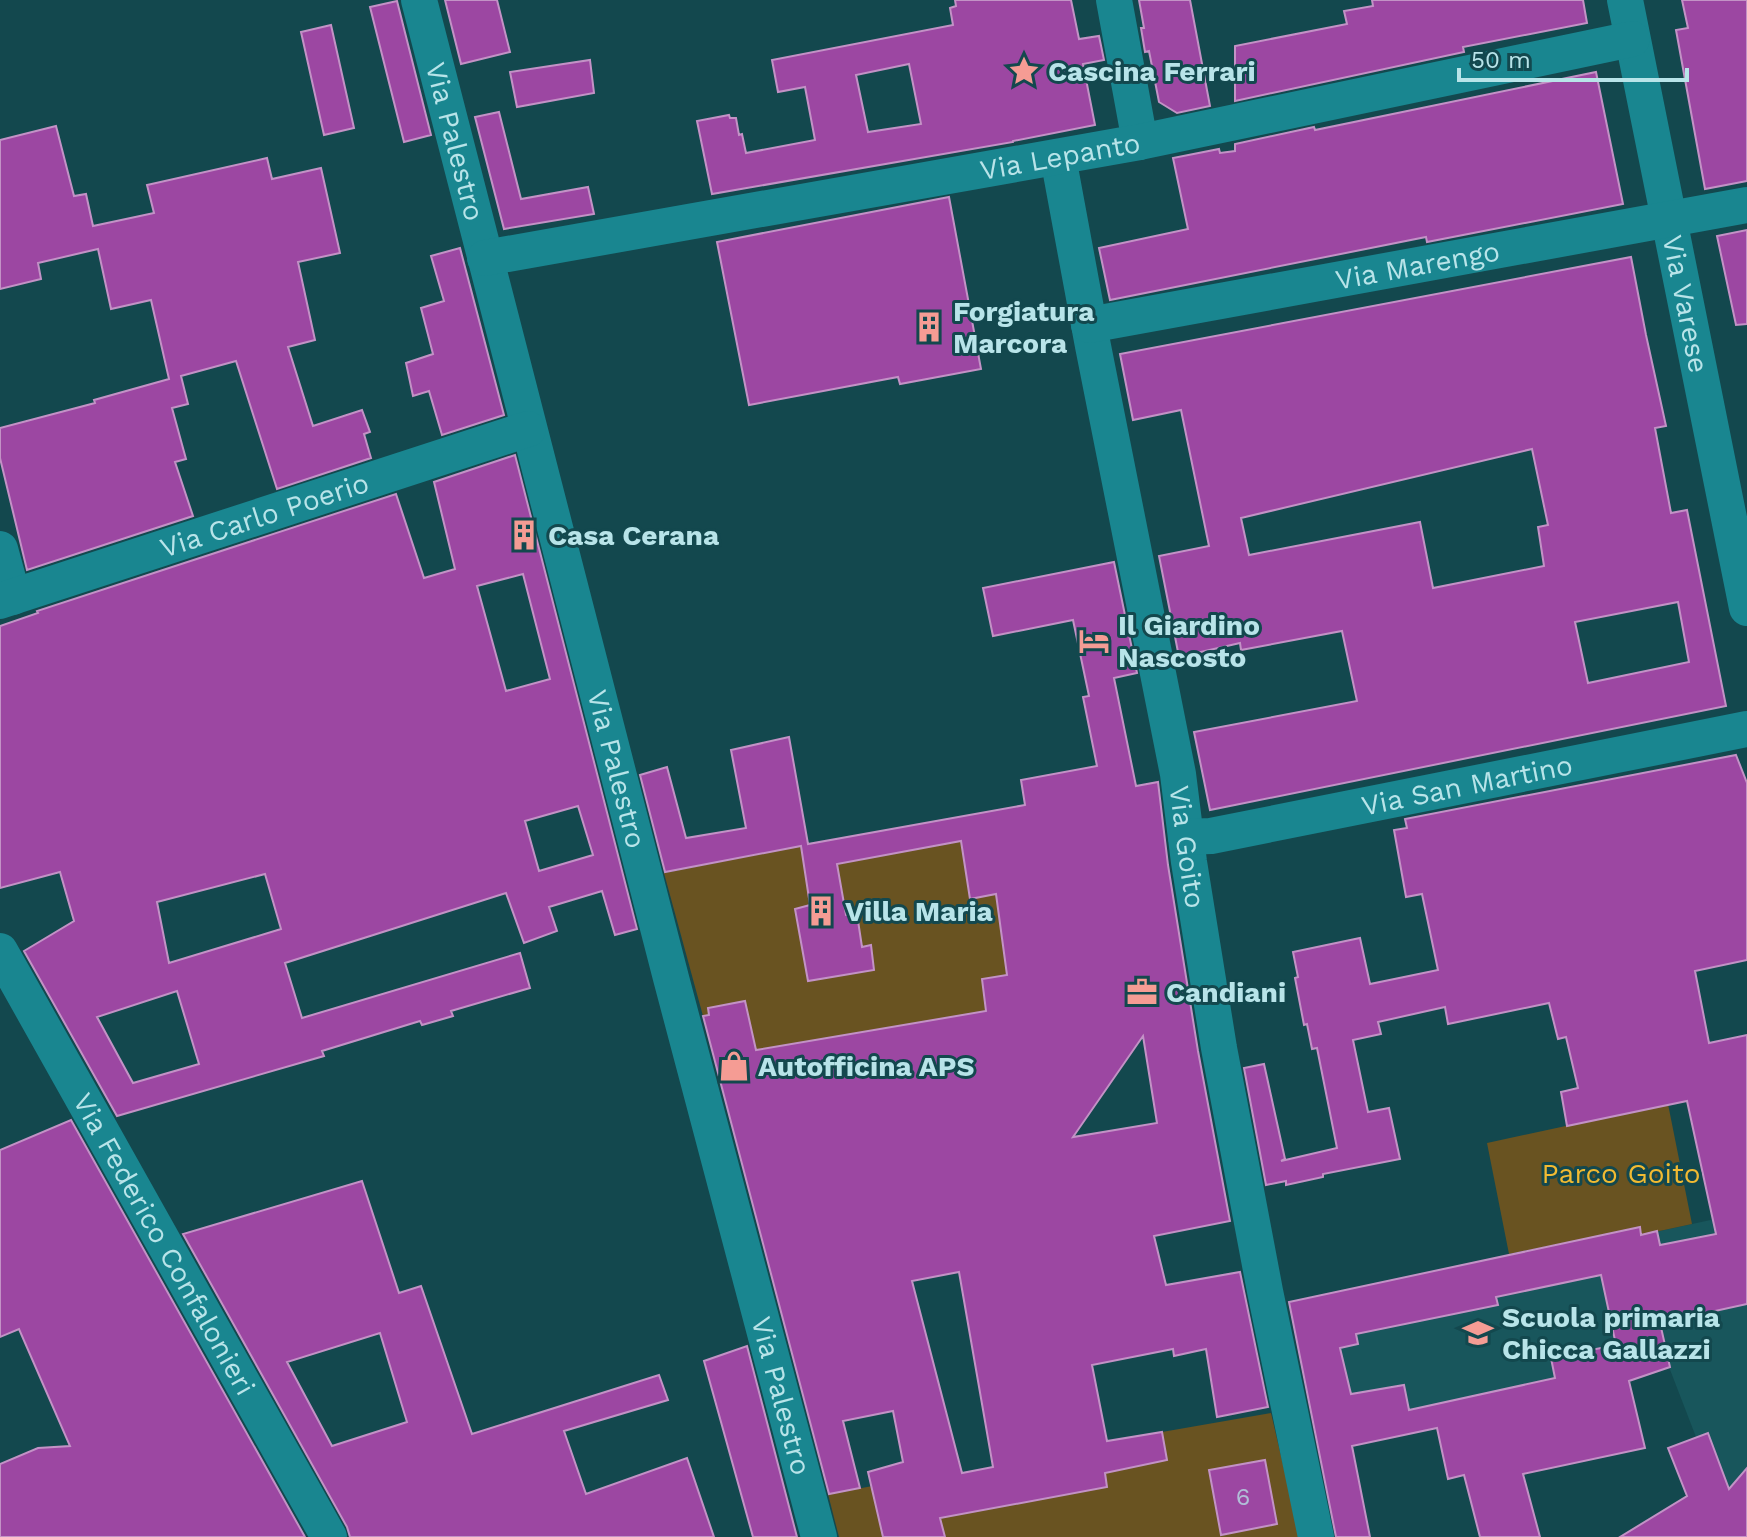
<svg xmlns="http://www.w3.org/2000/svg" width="1747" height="1537" font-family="'Work Sans',sans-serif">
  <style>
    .built { fill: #18565c }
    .green { fill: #695321 }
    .building { fill: #9c47a2; stroke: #c392c6; stroke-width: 2; fill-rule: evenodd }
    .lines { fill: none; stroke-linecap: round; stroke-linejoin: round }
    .minor { stroke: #198690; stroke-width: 36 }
    .labels { text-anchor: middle; stroke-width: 6; stroke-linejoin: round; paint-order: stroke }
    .number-label { font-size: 24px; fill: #b1bdd7 }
    .poi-label { font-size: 28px; font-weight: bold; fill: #b8e4e9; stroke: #13484e; text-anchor: start }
    .street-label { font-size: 28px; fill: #b8e4e9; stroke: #13484e }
    .park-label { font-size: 28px; fill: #f1ba32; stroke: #13484e }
  </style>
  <rect width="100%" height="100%" fill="#13484e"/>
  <path class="built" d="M 1747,1212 L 1747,1502 L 1729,1489 L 1708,1433 L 1696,1437 L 1669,1367 L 1463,1399 L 1314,1429 L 1288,1302 L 1640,1227 L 1642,1235 Z"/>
  <path class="green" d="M 833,840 L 880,856 L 961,841 L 970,899 L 996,894 L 1011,1008 L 756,1050 L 744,1001 L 709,1008 L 709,1015 L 703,1016 L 664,873 L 801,846 L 810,905 L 795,909 L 808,981 L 874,970 L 871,946 L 862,947 L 857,914 L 846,915 Z
    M 1668,1104 L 1692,1224 L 1641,1235 L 1639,1228 L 1509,1254 L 1487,1143 Z
    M 1271,1413 L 1300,1537 L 839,1537 L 828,1494 L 884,1484 L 1107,1487 L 1105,1473 L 1167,1460 L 1162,1432 Z"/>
  <path class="building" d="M 445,0 L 497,0 L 510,52 L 461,64 Z
    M 955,0 L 1071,0 L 1079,39 L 1099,36 L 1104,60 L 1083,64 L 1095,125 L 1013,141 L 1013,142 L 712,194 L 697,121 L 729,115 L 730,118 L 736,118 L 739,135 L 742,134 L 746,153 L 815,140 L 805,87 L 778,92 L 772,60 L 953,25 L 950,8 L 956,6 ZM 909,64 L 921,124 L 868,132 L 856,75 Z
    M 1139,0 L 1190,0 L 1210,106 L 1177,113 L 1159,102 L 1149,51 L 1145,52 L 1141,28 L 1144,28 Z
    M 1372,0 L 1583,0 L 1587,23 L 1463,47 L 1464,52 L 1235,101 L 1235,46 L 1347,24 L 1344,11 L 1373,6 Z
    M 1682,0 L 1747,0 L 1747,181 L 1705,189 L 1676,30 L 1688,28 Z
    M 397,1 L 431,135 L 404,142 L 370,7 Z
    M 331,25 L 354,128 L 324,135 L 301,32 Z
    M 590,60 L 594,93 L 517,107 L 510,72 Z
    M 1596,72 L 1623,204 L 1427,242 L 1426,237 L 1110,300 L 1099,248 L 1188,229 L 1173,158 L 1219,149 L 1220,153 L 1235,151 L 1235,144 L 1314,127 L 1315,130 Z
    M 499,112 L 521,199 L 588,187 L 594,214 L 504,229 L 475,117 Z
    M 56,126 L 74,196 L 86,194 L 93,226 L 154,213 L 147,185 L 267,158 L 272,179 L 321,168 L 340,253 L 298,262 L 315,340 L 288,347 L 313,426 L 362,410 L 370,432 L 364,434 L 371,458 L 277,489 L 236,361 L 181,376 L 188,404 L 172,408 L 186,459 L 175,462 L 193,516 L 27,570 L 0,458 L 0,428 L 95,403 L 94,400 L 169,379 L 151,300 L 111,309 L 98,249 L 38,263 L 41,279 L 0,289 L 0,140 Z
    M 949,197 L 981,369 L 900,384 L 898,377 L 749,405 L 717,242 Z
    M 1747,230 L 1747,324 L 1736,325 L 1717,236 Z
    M 460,248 L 504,415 L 442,435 L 429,391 L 413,396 L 406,363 L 433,354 L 421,308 L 444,301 L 431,256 Z
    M 1631,257 L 1646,335 L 1666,426 L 1655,428 L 1671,513 L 1687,510 L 1726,706 L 1210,810 L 1194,732 L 1357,701 L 1342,631 L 1241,650 L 1240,643 L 1179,657 L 1159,556 L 1209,546 L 1181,410 L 1133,420 L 1120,354 ZM 1532,449 L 1548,525 L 1538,527 L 1544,566 L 1433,588 L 1420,522 L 1249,555 L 1241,518 ZM 1678,602 L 1689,662 L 1588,683 L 1575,622 Z
    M 515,455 L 637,929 L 615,935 L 602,891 L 549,907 L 557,931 L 524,943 L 506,893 L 285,963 L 302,1018 L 520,953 L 530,988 L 451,1011 L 453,1016 L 422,1025 L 420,1021 L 322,1051 L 324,1056 L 117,1116 L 24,951 L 74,921 L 60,872 L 0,888 L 0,626 L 38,613 L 37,611 L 396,494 L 424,578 L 455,569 L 434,482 ZM 523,574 L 550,679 L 506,691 L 477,586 ZM 578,806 L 593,855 L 539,871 L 525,821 ZM 265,874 L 281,929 L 169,963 L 157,902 ZM 177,991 L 199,1064 L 133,1083 L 97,1017 Z
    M 1114,562 L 1137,673 L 1114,678 L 1136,786 L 1158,782 L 1168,865 L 1198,1051 L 1230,1221 L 1154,1236 L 1166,1285 L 1240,1272 L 1268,1407 L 1217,1417 L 1206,1349 L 1174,1356 L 1173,1349 L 1092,1365 L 1107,1441 L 1162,1432 L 1167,1460 L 1105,1473 L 1107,1487 L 940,1518 L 945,1537 L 883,1537 L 868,1472 L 903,1462 L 893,1411 L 843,1421 L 860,1488 L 829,1494 L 703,1016 L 709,1015 L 708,1008 L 745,1001 L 756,1050 L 986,1011 L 982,979 L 1007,975 L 996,894 L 970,899 L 961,841 L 837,864 L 846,915 L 857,914 L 862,947 L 871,945 L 874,970 L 808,981 L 795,909 L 810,905 L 801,846 L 665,872 L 640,775 L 667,767 L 686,838 L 746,828 L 731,750 L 789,737 L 808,844 L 1025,805 L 1021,780 L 1097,766 L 1083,697 L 1089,696 L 1073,620 L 993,636 L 983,588 ZM 1143,1036 L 1157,1123 L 1073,1137 ZM 959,1272 L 993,1467 L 962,1473 L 912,1281 Z
    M 1736,755 L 1747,783 L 1747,960 L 1695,971 L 1709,1043 L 1747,1035 L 1747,1304 L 1660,1323 L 1670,1367 L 1629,1381 L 1645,1448 L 1523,1474 L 1540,1537 L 1480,1537 L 1464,1475 L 1448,1479 L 1437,1428 L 1352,1446 L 1370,1537 L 1336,1537 L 1289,1302 L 1640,1227 L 1641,1235 L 1657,1231 L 1660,1245 L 1716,1234 L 1687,1101 L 1567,1126 L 1561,1092 L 1578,1088 L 1566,1037 L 1558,1039 L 1549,1003 L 1448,1024 L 1445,1007 L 1378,1022 L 1381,1034 L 1353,1040 L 1368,1112 L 1389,1108 L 1400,1159 L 1323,1174 L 1323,1177 L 1286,1185 L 1286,1181 L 1266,1185 L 1244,1068 L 1264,1064 L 1285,1159 L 1281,1161 L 1337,1148 L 1317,1048 L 1312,1049 L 1307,1024 L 1304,1025 L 1295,978 L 1298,977 L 1293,952 L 1360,938 L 1370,984 L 1438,970 L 1422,894 L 1406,897 L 1394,830 L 1407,828 L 1405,819 ZM 1601,1275 L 1616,1345 L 1551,1358 L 1555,1378 L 1409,1410 L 1404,1385 L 1351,1394 L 1340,1348 L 1358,1344 L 1356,1334 L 1498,1305 L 1496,1297 Z
    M 71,1120 L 305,1537 L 0,1537 L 0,1464 L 38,1448 L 70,1446 L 19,1329 L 0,1337 L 0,1150 Z
    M 362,1181 L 399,1293 L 421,1286 L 472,1434 L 659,1375 L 668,1400 L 564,1431 L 586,1494 L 687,1458 L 714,1537 L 350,1537 L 347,1527 L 183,1234 ZM 380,1333 L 407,1422 L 332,1446 L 287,1362 Z
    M 747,1346 L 797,1537 L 753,1537 L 704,1361 Z
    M 1708,1433 L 1729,1489 L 1747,1468 L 1747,1537 L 1620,1537 L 1687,1496 L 1668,1448 Z
    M 1265,1460 L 1277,1524 L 1221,1535 L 1209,1470 Z"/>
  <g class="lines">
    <g class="minor">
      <path id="s1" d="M 419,0 L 671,978 L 819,1537"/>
      <path d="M 1114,0 L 1140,142"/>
      <path id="s2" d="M 1625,0 L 1747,608"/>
      <path id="s3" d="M 1058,157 L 1093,346 L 1178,774 L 1189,862 L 1219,1048 L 1265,1291 L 1316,1537"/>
      <path id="s4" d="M 485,258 L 1140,142 L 1632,39"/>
      <path id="s5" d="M 1089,325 L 1747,205"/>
      <path d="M 0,549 L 13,597"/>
      <path id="s6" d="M 0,601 L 528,429"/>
      <path id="s7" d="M 1186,837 L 1211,836 L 1747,729"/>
      <path id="s8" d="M 0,951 L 329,1537"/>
    </g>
  </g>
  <defs>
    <g id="sight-bare" transform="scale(2.4)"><path d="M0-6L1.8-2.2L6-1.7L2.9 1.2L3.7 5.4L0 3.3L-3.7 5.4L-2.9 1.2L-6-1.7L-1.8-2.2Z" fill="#f59c94" stroke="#13484e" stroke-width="2.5" paint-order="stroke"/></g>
    <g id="building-bare" transform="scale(2.4)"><path d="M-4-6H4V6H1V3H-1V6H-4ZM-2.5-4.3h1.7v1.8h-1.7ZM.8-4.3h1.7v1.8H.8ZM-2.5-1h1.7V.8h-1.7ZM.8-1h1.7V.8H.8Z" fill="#f59c94" stroke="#13484e" stroke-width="2.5" paint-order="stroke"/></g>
    <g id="hotel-bare" transform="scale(2.4)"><path d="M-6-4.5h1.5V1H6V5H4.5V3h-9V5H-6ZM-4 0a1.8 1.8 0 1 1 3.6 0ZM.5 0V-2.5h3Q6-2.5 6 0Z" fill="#f59c94" stroke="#13484e" stroke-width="2.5" paint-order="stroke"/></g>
    <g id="office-bare" transform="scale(2.4)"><path d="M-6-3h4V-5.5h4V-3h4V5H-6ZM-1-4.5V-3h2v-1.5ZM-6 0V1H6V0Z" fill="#f59c94" stroke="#13484e" stroke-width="2.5" paint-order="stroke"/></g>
    <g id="shop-bare" transform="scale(2.4)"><path d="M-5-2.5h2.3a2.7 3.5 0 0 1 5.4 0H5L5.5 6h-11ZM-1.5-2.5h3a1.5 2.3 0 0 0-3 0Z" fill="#f59c94" stroke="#13484e" stroke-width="2.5" paint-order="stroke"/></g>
    <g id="school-bare" transform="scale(2.4)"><path d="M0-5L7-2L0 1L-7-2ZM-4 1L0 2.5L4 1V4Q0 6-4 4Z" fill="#f59c94" stroke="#13484e" stroke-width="2.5" paint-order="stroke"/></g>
  </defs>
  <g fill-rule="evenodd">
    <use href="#sight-bare" x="1024" y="71"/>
    <use href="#building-bare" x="929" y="327"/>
    <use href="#building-bare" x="524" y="535"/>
    <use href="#hotel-bare" x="1094" y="641"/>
    <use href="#building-bare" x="821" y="911"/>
    <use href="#office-bare" x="1142" y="992"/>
    <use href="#shop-bare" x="734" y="1066"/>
    <use href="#school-bare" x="1478" y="1333"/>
  </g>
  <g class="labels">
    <g class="number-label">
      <text x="1243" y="1505">6</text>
    </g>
    <g class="poi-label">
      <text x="1048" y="81">Cascina Ferrari</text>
      <text x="953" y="321">Forgiatura<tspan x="953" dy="32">Marcora</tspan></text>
      <text x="548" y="545">Casa Cerana</text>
      <text x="1118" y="635">Il Giardino<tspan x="1118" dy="32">Nascosto</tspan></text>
      <text x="845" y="921">Villa Maria</text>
      <text x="1166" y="1002">Candiani</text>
      <text x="758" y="1076">Autofficina APS</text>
      <text x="1502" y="1327">Scuola primaria<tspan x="1502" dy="32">Chicca Gallazzi</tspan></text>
    </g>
    <g class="street-label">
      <text dy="10" stroke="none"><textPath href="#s1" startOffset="146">Via Palestro</textPath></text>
      <text dy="10" stroke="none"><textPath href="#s4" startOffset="584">Via Lepanto</textPath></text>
      <text dy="10" stroke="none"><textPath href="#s5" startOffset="334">Via Marengo</textPath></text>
      <text dy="10" stroke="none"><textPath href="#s2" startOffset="310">Via Varese</textPath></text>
      <text dy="10" stroke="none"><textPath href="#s6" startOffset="278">Via Carlo Poerio</textPath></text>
      <text dy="10" stroke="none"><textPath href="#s1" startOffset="794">Via Palestro</textPath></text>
      <text dy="10" stroke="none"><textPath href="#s7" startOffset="286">Via San Martino</textPath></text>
      <text dy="10" stroke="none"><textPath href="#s3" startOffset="702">Via Goito</textPath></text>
      <text dy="10" stroke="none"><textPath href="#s8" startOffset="336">Via Federico Confalonieri</textPath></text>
      <text dy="10" stroke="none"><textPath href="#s1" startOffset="1442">Via Palestro</textPath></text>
    </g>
    <g class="park-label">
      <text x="1621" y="1183">Parco Goito</text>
    </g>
  </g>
  <path d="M1459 68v12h228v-12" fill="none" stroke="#b8e4e9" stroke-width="4"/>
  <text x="1471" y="68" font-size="24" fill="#b8e4e9" stroke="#13484e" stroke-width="6" paint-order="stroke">50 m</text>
</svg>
